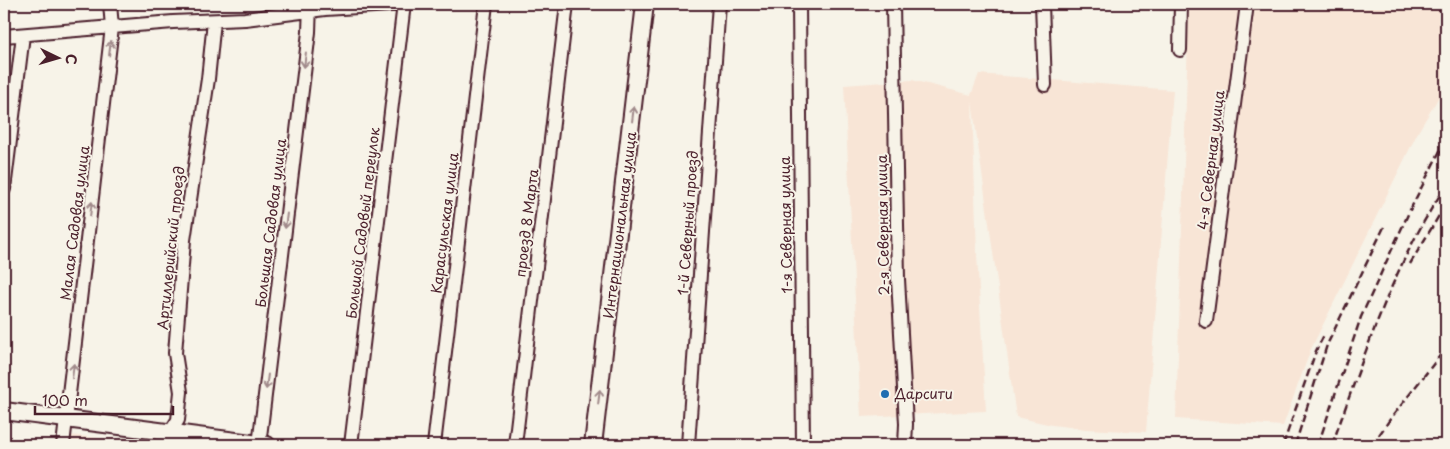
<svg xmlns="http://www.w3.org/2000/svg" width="1450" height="449" font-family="'Playpen Sans',sans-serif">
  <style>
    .built { fill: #f8e5d6 }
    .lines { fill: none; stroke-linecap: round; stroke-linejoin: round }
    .minor-casing { stroke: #4a1f2b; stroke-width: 16 }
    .major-casing { stroke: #4a1f2b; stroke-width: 20 }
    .minor { stroke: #f7f3e8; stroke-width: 12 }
    .major { stroke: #f7f3e8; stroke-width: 16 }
    .rail { stroke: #4a1f2b; stroke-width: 2.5; stroke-dasharray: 8 4; stroke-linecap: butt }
    .oneway { stroke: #a0898a }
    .poi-dot { fill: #1f6fb2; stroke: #f7f3e8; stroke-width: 2 }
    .labels { text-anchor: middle; stroke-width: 4; stroke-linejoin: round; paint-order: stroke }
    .street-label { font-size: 14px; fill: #4a1f2b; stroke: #f7f3e8 }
    .poi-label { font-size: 14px; fill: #4a1f2b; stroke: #f7f3e8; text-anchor: start }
  </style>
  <rect width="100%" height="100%" fill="#f7f3e8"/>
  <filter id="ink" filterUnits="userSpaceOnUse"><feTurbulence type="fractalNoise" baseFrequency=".02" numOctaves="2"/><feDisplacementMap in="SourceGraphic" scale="10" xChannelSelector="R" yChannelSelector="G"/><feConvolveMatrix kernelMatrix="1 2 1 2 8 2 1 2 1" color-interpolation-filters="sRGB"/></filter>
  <g filter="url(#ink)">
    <path class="built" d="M 1189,4 L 1446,4 L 1446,85 L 1418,132 L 1311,349 L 1283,426 L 1176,419 Z
      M 979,74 L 1173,90 L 1146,432 L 1086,429 L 1052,425 L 1016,417 L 972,102 L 977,255 L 986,411 L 861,417 L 844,85 L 912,80 L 971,95 Z
      M 70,435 L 136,442 L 136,445 L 69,445 Z"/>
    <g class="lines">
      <g class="minor-casing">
        <path id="minor" d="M 799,4 L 803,445
          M 893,4 L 898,279 L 906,424 L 905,445
          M 1042,4 L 1045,85
          M 4,36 L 173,22 L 245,19 L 325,9 L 408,4
          M 1180,50 L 1181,4
          M 4,189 L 23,35
          M 1206,321 L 1247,4
          M 63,445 L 112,27 L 110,4
          M 167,445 L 169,434 L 178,420 L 181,392 L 175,353 L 184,240 L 208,79 L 214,21
          M 259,445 L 309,32 L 310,4
          M 351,445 L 404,4
          M 434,445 L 486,4
          M 515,445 L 567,4
          M 688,445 L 719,4"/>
      </g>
      <g class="major-casing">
        <path id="major" d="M 4,411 L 267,445
          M 593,445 L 645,4"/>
      </g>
      <use href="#minor" class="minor"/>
      <use href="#major" class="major"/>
      <path class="rail" d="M 1410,264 L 1446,204
        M 1283,445 L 1316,351 L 1325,333
        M 1295,445 L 1327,345 L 1385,225
        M 1318,445 L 1361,317 L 1410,210 L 1446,139
        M 1332,445 C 1364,357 1393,264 1446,186
        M 1372,445 L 1391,418 L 1446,348"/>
    </g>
    <defs><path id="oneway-shaft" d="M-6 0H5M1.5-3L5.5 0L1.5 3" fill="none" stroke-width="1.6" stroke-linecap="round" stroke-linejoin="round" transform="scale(1.25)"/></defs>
    <g class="oneway">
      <use href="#oneway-shaft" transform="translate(110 48) rotate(-83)"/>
      <use href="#oneway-shaft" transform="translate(305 60) rotate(97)"/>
      <use href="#oneway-shaft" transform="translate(633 114) rotate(-83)"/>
      <use href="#oneway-shaft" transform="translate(91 209) rotate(-83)"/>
      <use href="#oneway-shaft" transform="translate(286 221) rotate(97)"/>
      <use href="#oneway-shaft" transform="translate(73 371) rotate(-83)"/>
      <use href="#oneway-shaft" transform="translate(267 382) rotate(97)"/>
      <use href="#oneway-shaft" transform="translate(599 397) rotate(-83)"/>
    </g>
  </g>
  <circle class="poi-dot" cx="885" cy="394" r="5"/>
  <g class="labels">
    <g class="street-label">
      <text transform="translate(1211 160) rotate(-83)" y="5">4-я Северная улица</text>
      <text transform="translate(75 223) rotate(-83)" y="5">Малая Садовая улица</text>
      <text transform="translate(271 223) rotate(-83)" y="5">Большая Садовая улица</text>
      <text transform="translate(363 223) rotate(-83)" y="5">Большой Садовый переулок</text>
      <text transform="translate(445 223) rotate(-83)" y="5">Карасульская улица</text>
      <text transform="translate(527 223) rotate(-83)" y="5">проезд 8 Марта</text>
      <text transform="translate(688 223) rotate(-86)" y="5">1-й Северный проезд</text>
      <text transform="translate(620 225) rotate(-83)" y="5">Интернациональная улица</text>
      <text transform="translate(786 225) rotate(-91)" y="5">1-я Северная улица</text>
      <text transform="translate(883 225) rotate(-91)" y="5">2-я Северная улица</text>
      <text transform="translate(171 248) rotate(-84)" y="5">Артиллерийский проезд</text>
    </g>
    <g class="poi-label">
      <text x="895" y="399">Дарсити</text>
    </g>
  </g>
  <rect width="1450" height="449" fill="none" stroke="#f7f3e8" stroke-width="20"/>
  <rect x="10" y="10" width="1430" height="429" fill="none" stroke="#4a1f2b" stroke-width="2" filter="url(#ink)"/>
  <g transform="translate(58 58) rotate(95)" stroke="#f7f3e8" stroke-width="4" paint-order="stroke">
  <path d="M0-4L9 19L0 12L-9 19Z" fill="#4a1f2b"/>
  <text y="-8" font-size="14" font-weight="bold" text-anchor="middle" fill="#4a1f2b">С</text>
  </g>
  <path d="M35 406v8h138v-8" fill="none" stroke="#4a1f2b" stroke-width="2.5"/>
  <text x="42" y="406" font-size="15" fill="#4a1f2b" stroke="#f7f3e8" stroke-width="4" paint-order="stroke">100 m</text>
</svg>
